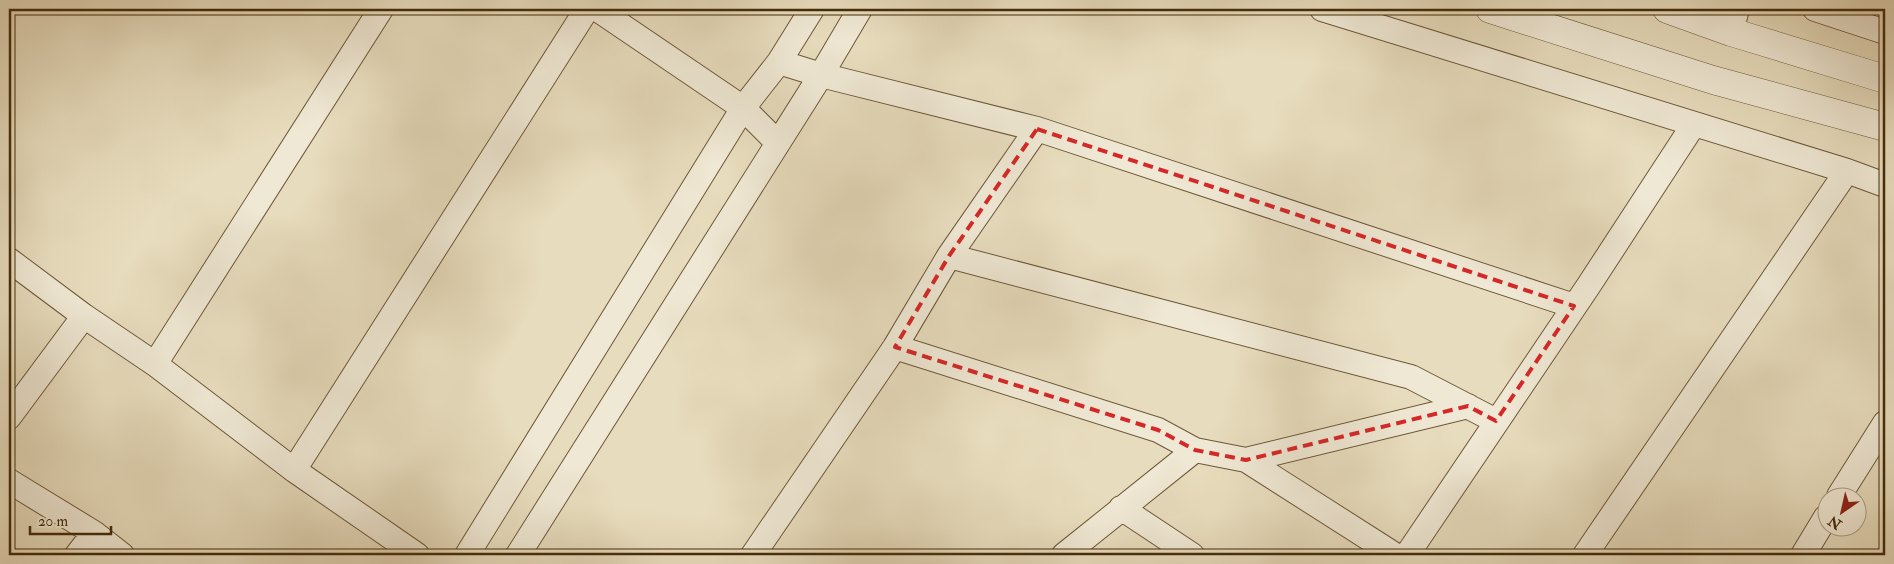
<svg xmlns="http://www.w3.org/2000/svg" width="1894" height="564" font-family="'IM FELL Double Pica',serif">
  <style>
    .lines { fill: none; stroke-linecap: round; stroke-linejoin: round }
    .minor-casing { stroke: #6e5838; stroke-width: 26 }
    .tertiary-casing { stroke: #6e5838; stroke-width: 29 }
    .minor { stroke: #efe8d4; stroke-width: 24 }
    .tertiary { stroke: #efe8d4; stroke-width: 28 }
    .marked { fill: none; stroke: #d62828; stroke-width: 4; stroke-dasharray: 10 6; stroke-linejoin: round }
  </style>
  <rect width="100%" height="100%" fill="#e7dcbd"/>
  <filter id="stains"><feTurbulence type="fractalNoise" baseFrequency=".004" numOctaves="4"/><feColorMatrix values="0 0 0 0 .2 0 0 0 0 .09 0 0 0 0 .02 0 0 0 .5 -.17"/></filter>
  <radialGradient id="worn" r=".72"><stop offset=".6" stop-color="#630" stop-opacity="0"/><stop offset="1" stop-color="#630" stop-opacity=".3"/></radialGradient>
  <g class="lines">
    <g class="minor-casing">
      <path id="minor" d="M 597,9 L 743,108 L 778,143
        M 1322,9 L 1847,171 L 1585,555
        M 1815,9 L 1885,32
        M 1731,32 L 1737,9
        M 779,62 L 821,75 L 1037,129 L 1574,306
        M 1847,171 L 1885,185
        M 949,256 L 1411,377 L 1496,421
        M 9,260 L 84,316 L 155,364 L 294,470 L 417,555
        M 895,347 L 1158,430 L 1195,450 L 1246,460 L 1395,555
        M 155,364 L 381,9
        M 9,417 L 84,316
        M 1246,460 L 1468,406
        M 294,470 L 587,9
        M 9,481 L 94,533 L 122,555
        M 1839,496 L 1885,423
        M 1121,508 L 1192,555
        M 77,555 L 94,533
        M 467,555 L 743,108 L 779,62 L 812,9
        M 518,555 L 821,75 L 860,9
        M 753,555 L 895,347 L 949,256 L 1037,129
        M 1064,555 L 1195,450
        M 1407,555 L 1589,285 L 1694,124
        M 1803,555 L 1826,517"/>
    </g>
    <g class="tertiary-casing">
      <path id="tertiary" d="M 1490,9 L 1713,80 L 1885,127
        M 1667,9 L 1731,32 L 1885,79"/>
    </g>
    <use href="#minor" class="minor"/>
    <use href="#tertiary" class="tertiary"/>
  </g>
  <path class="marked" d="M 1037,129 L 1574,306 L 1496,421 L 1468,406 L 1246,460 L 1195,450 L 1158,430 L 895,347 L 949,256 Z"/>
  <rect width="1894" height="564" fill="none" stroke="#e7dcbd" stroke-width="30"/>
  <rect x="10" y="10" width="1874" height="544" fill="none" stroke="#462c0b" stroke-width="2.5"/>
  <rect x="15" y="15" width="1864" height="534" fill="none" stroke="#462c0b"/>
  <g transform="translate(1842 512) rotate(214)"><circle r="24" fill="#efe8d4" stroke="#ab9d84"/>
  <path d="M0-4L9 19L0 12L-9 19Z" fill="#8f2418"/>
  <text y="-8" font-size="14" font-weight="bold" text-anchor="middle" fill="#462c0b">N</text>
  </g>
  <path d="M30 526v8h81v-8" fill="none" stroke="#462c0b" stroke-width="2.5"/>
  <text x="38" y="526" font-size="15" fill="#462c0b" stroke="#efe8d4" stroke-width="4" paint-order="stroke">20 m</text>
  <rect width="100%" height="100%" filter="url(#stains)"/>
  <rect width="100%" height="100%" fill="url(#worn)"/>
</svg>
